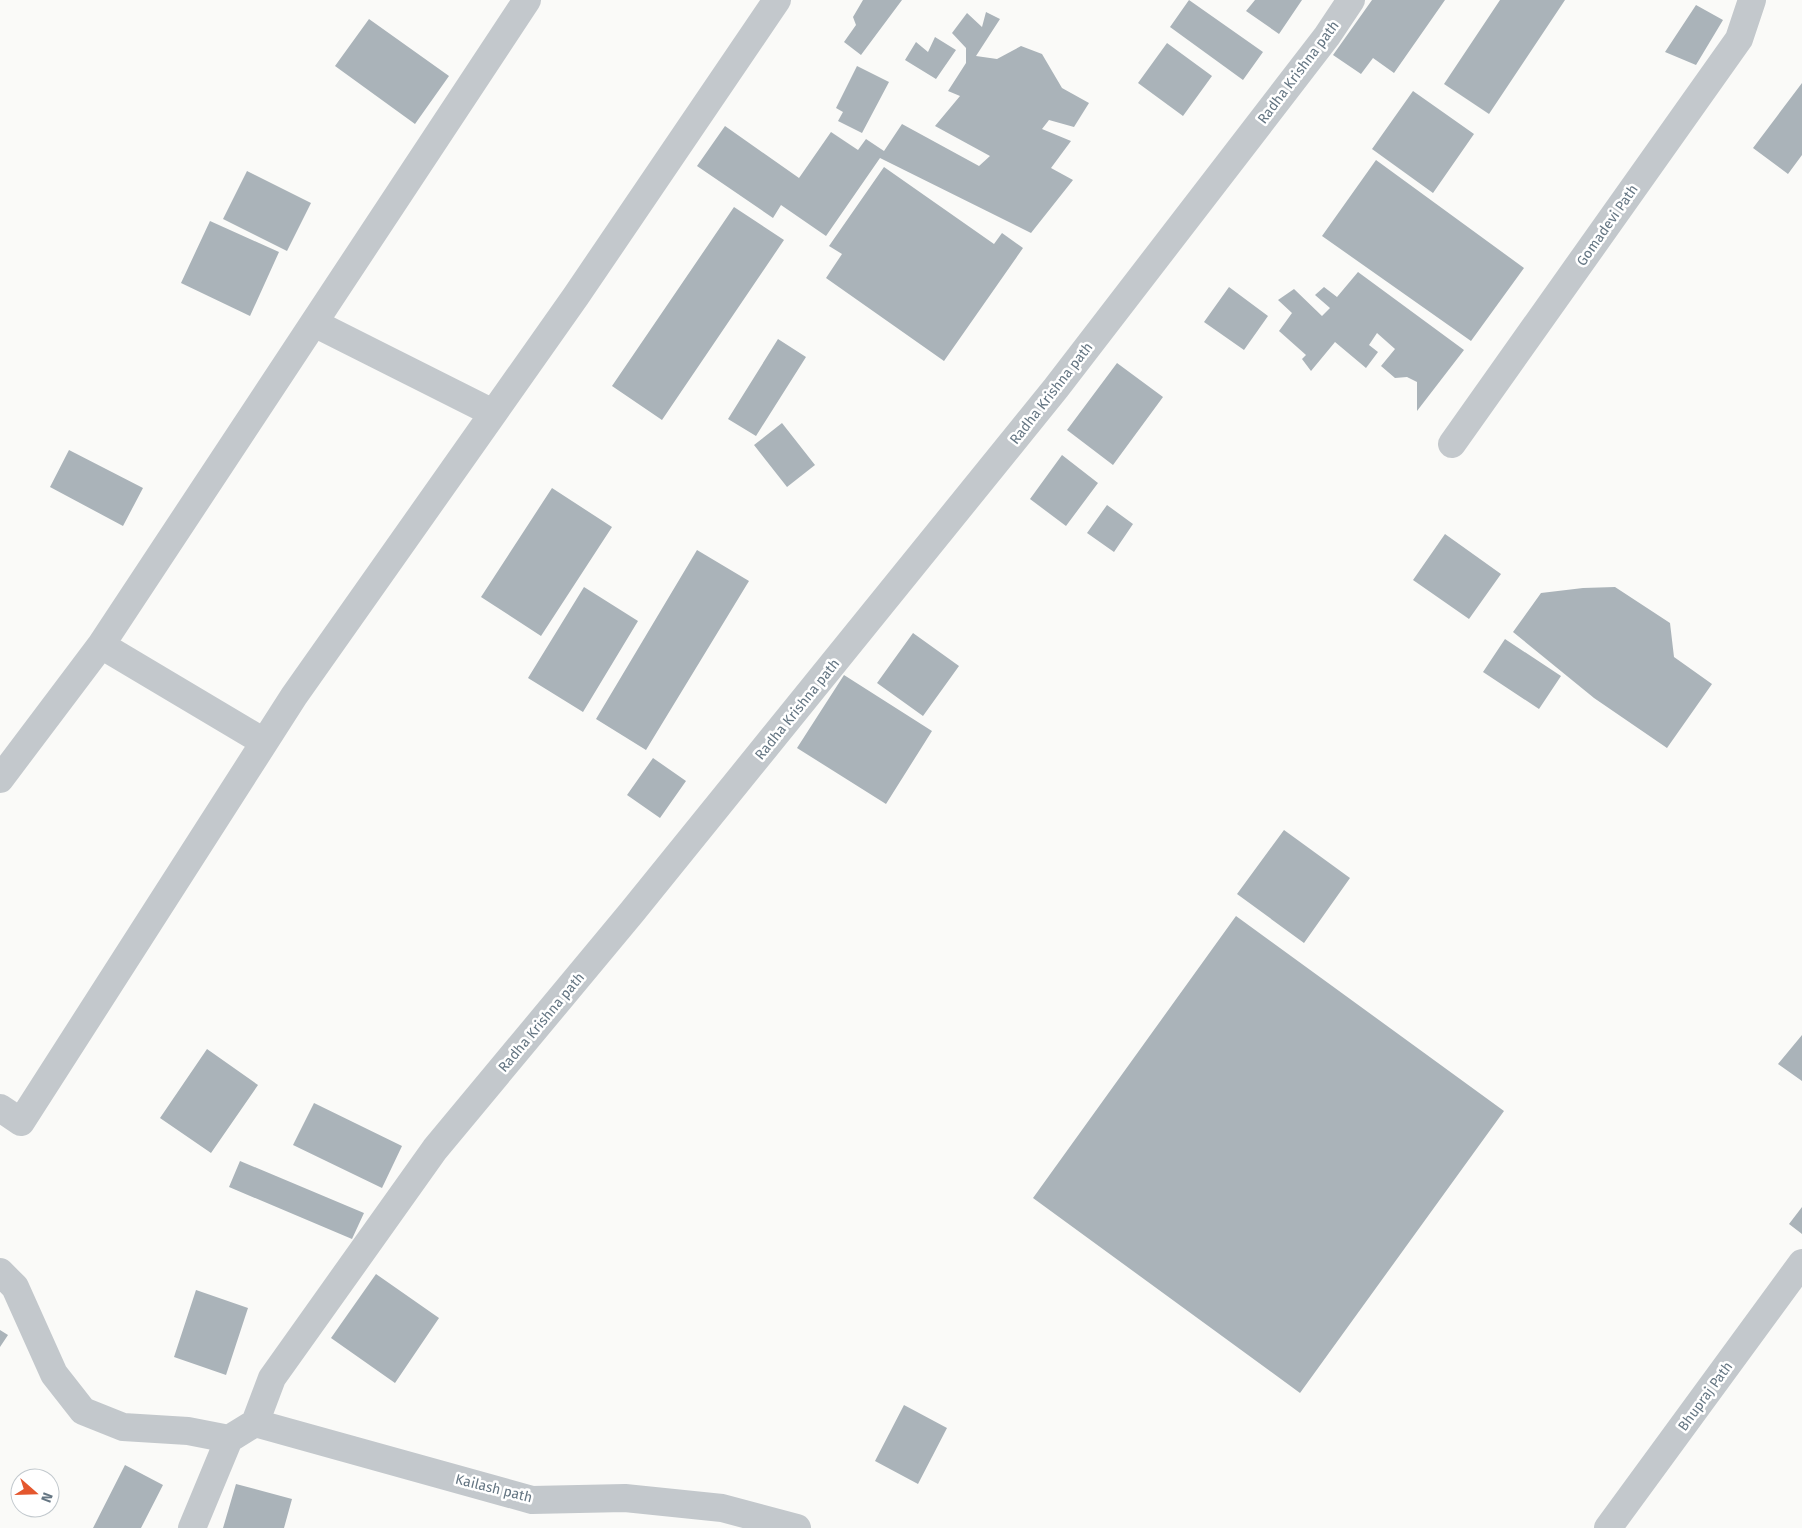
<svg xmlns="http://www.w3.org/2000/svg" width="1802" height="1528" font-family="'Fira Sans',sans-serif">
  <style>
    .building { fill: #aab3b9 }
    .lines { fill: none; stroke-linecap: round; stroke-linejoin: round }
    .street { stroke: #c3c8cc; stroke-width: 28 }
    .labels { text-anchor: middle; stroke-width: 5; stroke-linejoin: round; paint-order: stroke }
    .street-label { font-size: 14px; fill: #657683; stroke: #fff }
  </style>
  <rect width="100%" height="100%" fill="#fafaf8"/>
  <path class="building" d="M 863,0 L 902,0 L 861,55 L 844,42 L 856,25 L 853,17 Z
    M 1189,0 L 1263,52 L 1243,80 L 1170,27 Z
    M 1255,0 L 1302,0 L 1279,34 L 1246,11 Z
    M 1372,0 L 1445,0 L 1394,73 L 1373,58 L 1361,74 L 1333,55 Z
    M 1500,0 L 1565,0 L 1489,114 L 1444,84 Z
    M 1696,5 L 1723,20 L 1696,65 L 1665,52 Z
    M 986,12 L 1000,19 L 976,56 L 997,59 L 1021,46 L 1042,54 L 1062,88 L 1089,103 L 1074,127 L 1049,120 L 1042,129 L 1071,141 L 1051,168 L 1073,180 L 1031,233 L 880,158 L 826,236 L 781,205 L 773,218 L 697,166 L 725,126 L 799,178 L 831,132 L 858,150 L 866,139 L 884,151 L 902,124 L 979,166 L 990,156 L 935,126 L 960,96 L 948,91 L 966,63 L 966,48 L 952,33 L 967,13 L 982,27 Z
    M 369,19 L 449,76 L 415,124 L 335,66 Z
    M 935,37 L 956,50 L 936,79 L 905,60 L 916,42 L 928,52 Z
    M 1167,43 L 1212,76 L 1183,116 L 1138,83 Z
    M 857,66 L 889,82 L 862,133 L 838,121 L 843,112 L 836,108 Z
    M 1802,83 L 1802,155 L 1788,174 L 1753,148 Z
    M 1413,91 L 1474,134 L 1433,193 L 1372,149 Z
    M 1376,160 L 1524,268 L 1471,341 L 1322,236 Z
    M 884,167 L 994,244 L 1002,233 L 1023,248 L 944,361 L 826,278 L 842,254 L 829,246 Z
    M 247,171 L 311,203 L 287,251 L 223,219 Z
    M 734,207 L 784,240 L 662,420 L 612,386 Z
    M 210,221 L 279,252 L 250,316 L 181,283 Z
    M 1358,272 L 1464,350 L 1417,411 L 1417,382 L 1407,377 L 1395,378 L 1381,366 L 1395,349 L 1377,333 L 1369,345 L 1378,352 L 1366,368 L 1335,342 L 1311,371 L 1302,359 L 1306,355 L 1279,331 L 1292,313 L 1278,300 L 1294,289 L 1322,316 L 1330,308 L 1315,295 L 1324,287 L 1337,297 Z
    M 1229,287 L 1268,316 L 1244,350 L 1204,322 Z
    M 778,339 L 806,357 L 756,436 L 728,419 Z
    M 1117,363 L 1163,397 L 1113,465 L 1067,430 Z
    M 782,423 L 815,465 L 787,487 L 754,445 Z
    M 69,450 L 143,488 L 123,526 L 50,487 Z
    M 1062,455 L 1098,483 L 1066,526 L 1030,499 Z
    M 552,488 L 612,527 L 541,636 L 481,597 Z
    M 1107,505 L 1133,524 L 1114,552 L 1087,533 Z
    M 1445,534 L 1501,574 L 1469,619 L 1413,580 Z
    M 697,550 L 749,581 L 646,750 L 596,719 Z
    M 584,587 L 638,621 L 583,712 L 528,678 Z
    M 1615,587 L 1670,623 L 1674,657 L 1712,684 L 1667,748 L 1594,698 L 1513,632 L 1541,593 L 1583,588 Z
    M 913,633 L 959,666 L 923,716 L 877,683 Z
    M 1505,639 L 1561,676 L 1539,709 L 1483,672 Z
    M 844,675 L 932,731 L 886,804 L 797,748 Z
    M 653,758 L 686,781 L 660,818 L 627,795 Z
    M 1284,830 L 1350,878 L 1304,943 L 1237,894 Z
    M 1236,916 L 1504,1111 L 1300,1393 L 1033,1198 Z
    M 1802,1035 L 1802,1081 L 1778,1064 Z
    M 207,1049 L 258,1085 L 211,1153 L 160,1118 Z
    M 314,1103 L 402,1146 L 382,1188 L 293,1145 Z
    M 240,1161 L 364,1213 L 352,1239 L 229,1187 Z
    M 1802,1207 L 1802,1234 L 1789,1224 Z
    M 376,1274 L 439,1318 L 395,1383 L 331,1338 Z
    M 196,1290 L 248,1308 L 226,1375 L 174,1357 Z
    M 0,1330 L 8,1335 L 0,1347 Z
    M 904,1405 L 947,1428 L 918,1484 L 875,1461 Z
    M 125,1465 L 163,1485 L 141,1528 L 93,1528 Z
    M 236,1484 L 292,1499 L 284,1528 L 223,1528 Z"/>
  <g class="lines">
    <path class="street" d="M 314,323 L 493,413
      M 1452,444 L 1739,39 L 1752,0
      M 101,645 L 264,742
      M 0,779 L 101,645 L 527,0
      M 0,1108 L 21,1122 L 294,696 L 576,296 L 777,0
      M 0,1272 L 15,1287 L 54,1374 L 83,1411 L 123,1427 L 188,1431 L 229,1439 L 255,1423
      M 255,1423 L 272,1378 L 435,1149 L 632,912 L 1056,388 L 1327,36 L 1351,0
      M 255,1423 L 532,1500 L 625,1498 L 722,1508 L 797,1528
      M 192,1528 L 229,1439
      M 1608,1528 L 1802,1263"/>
  </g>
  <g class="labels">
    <g class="street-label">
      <text transform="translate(1298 72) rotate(-53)" y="5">Radha Krishna path</text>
      <text transform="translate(1607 225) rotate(-55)" y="5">Gomadevi Path</text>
      <text transform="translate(1051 393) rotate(-52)" y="5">Radha Krishna path</text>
      <text transform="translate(797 709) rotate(-51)" y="5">Radha Krishna path</text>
      <text transform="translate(541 1022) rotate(-50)" y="5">Radha Krishna path</text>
      <text transform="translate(1705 1396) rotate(-54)" y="5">Bhupraj Path</text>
      <text transform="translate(494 1488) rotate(14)" y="5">Kailash path</text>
    </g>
  </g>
  <g transform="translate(35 1493) rotate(110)"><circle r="24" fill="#ffffff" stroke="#c1c8cd"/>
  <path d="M0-4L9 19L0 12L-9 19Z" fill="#e4572e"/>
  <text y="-8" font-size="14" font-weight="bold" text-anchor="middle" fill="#657683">N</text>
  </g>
</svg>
